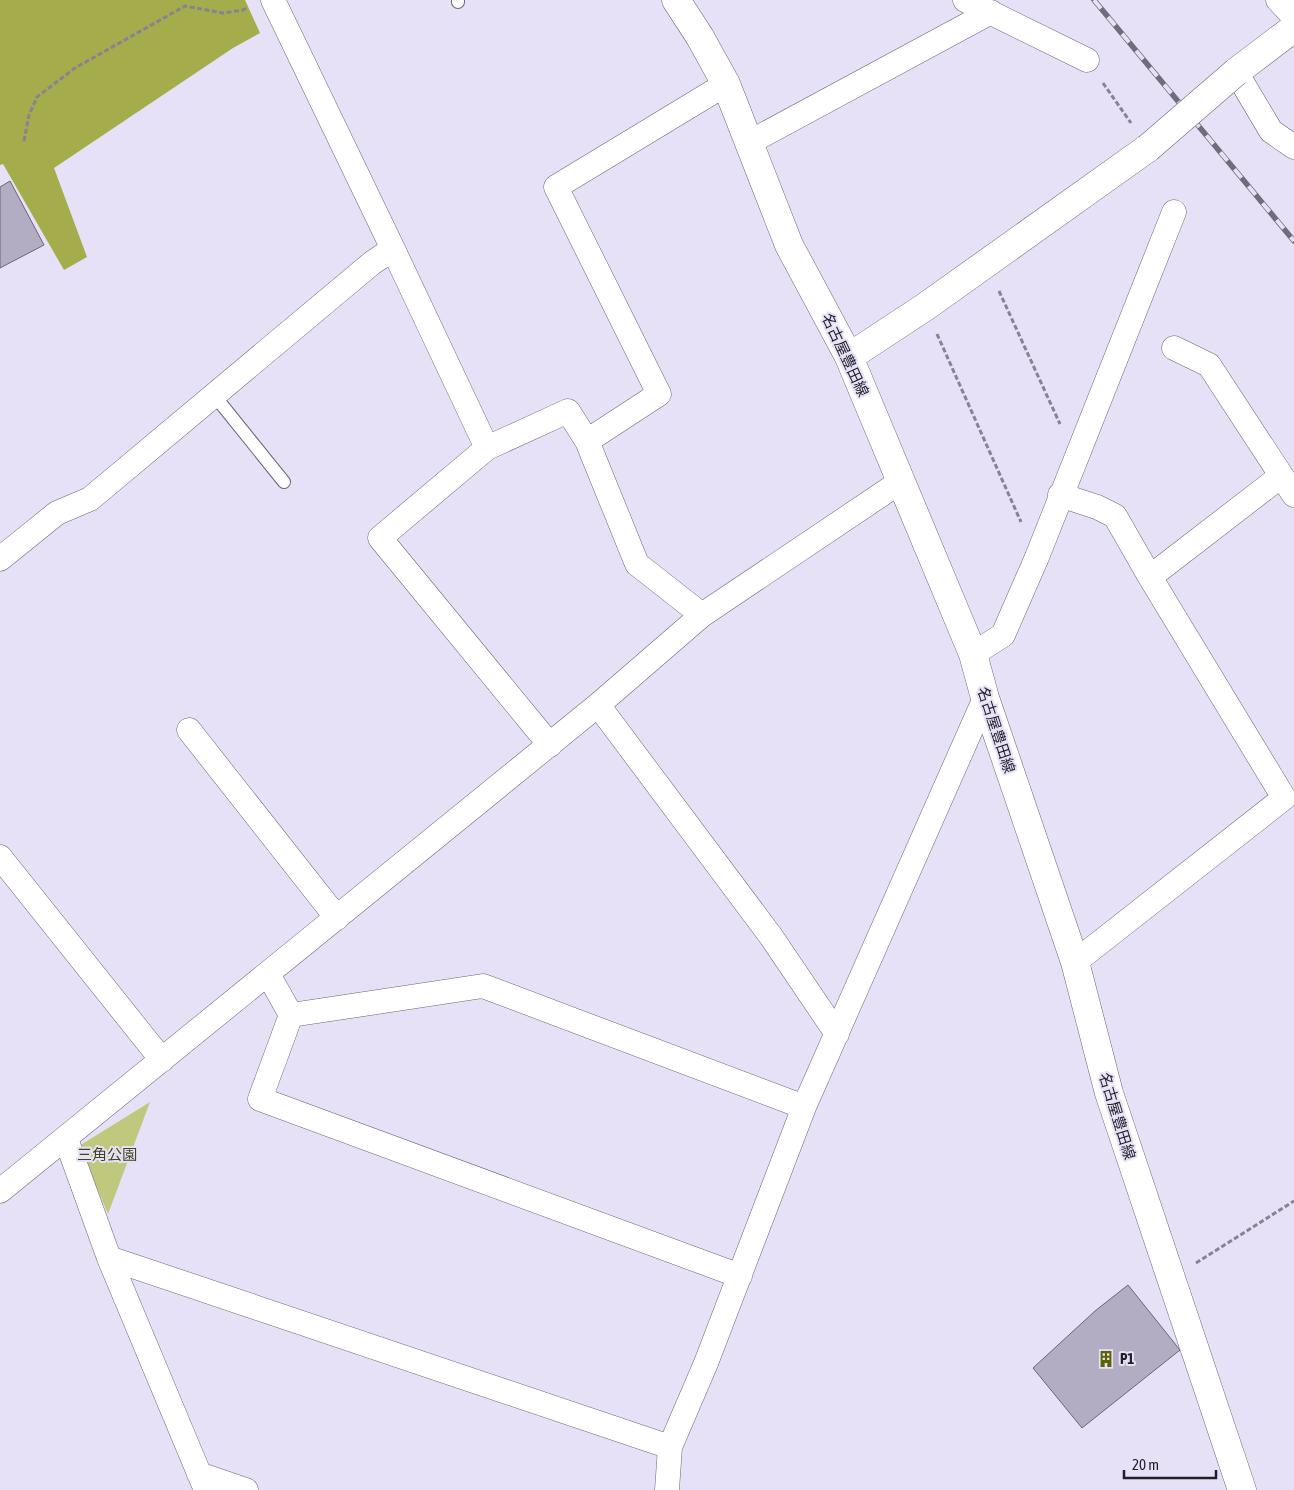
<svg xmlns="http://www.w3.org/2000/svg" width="1294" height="1490" font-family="'Asap Condensed','Noto Sans JP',sans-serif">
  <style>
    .green { fill: #c0c87e }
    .forest { fill: #a4ac4c }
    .building { fill: #b3adc3; stroke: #6b6579 }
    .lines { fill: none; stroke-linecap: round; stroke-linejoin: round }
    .lane-casing { stroke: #6b6679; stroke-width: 14 }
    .street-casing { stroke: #6b6679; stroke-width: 25 }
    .secondary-casing { stroke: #6b6679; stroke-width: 29 }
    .primary-casing { stroke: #6b6679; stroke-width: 29 }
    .path { stroke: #878392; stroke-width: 3; stroke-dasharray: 5 2.5; stroke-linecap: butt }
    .lane { stroke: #fff; stroke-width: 12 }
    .street { stroke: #fff; stroke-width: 24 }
    .secondary { stroke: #fff; stroke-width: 28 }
    .primary { stroke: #fff; stroke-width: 28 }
    .rail-casing { stroke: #706d7a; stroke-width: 5.5 }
    .rail { stroke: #e7e1f7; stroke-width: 4; stroke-dasharray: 11; stroke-linecap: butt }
    .secondary-bridge-casing { stroke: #6b6679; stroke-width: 29; stroke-linecap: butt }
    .secondary-bridge { stroke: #fff; stroke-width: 28 }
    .labels { text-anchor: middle; stroke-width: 4; stroke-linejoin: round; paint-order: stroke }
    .street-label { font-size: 15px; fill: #211f27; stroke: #e7e1f7 }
    .park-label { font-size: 15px; fill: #40441b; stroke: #e7e1f7 }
    .poi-label { font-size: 15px; font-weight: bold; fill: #211f27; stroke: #e7e1f7; text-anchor: start }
  </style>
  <rect width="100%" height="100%" fill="#e7e1f7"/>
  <path class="green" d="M 150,1102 L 108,1214 L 79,1146 Z"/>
  <path class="forest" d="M 0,0 L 245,0 L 260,33 L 233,48 L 54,168 L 87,257 L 64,270 L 3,164 L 0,165 Z"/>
  <path class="building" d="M 10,181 L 44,245 L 0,268 L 0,187 Z
    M 1128,1285 L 1180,1350 L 1082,1428 L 1033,1368 L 1095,1311 Z"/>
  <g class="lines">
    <g class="lane-casing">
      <path id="lane" d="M 458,0 L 458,2
        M 214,395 L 284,482"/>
    </g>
    <g class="street-casing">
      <path id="street" d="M 273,0 L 393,249
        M 965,0 L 1087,60
        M 1278,0 L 1294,17
        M 1236,72 L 1271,131 L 1294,147
        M 750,142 L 991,12
        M 1174,348 L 1209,365 L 1294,495
        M 587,441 L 659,394 L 556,187 L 726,84
        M 1060,495 L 1097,507 L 1115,516 L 1150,577 L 1284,798 L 1075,962
        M 0,559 L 57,513 L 90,499 L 372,263 L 393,249 L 487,448
        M 1150,577 L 1281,476
        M 973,654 L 1003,635 L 1037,557 L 1174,212
        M 598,705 L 770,935 L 837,1034
        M 189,730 L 337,918
        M 550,745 L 380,538 L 487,448 L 568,411 L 587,441 L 637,564 L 702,615
        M 0,857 L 162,1060
        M 268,974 L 291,1015
        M 66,1139 L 109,1258 L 206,1490
        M 0,1191 L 598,705 L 702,615 L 900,482
        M 109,1258 L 670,1447
        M 740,1276 L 260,1099 L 291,1015 L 483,986 L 804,1107
        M 199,1474 L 246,1490
        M 667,1490 L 670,1447 L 706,1363 L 804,1107 L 985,698"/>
    </g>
    <g class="secondary-casing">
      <path id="secondary" d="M 1236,72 L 1294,28
        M 849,357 L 925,307 L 1148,148"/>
    </g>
    <g class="primary-casing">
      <path id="primary" d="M 676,0 L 700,37 L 726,84 L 789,245 L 849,357 L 973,654 L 985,698 L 1075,962 L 1109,1093 L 1242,1490"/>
    </g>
    <path class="path" d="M 1103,83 L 1131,123
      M 24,141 L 29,115 L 37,97 L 75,68 L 185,6 L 223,13 L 243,10 L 247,8
      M 999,291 L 1060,424
      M 937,334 L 1021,522
      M 1196,1263 L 1294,1201"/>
    <use href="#lane" class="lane"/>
    <use href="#street" class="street"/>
    <use href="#secondary" class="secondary"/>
    <use href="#primary" class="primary"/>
    <g class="rail-casing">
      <path id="rail" d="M 1094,0 L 1294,241"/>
    </g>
    <use href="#rail" class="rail"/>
    <g class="secondary-bridge-casing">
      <path id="secondary-bridge" d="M 1148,148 L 1236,72"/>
    </g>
    <use href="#secondary-bridge" class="secondary-bridge"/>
  </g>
  <defs>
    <g id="building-bare" transform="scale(1.35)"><path d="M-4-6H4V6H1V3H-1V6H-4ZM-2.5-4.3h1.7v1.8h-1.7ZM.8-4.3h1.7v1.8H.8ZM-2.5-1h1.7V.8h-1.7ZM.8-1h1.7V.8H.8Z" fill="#5d6300" stroke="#e7e1f7" stroke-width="2.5" paint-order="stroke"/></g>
  </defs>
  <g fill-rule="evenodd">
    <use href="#building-bare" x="1106" y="1359"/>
  </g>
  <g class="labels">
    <g class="street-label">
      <text transform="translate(845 355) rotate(65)" y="5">名古屋豊田線</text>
      <text transform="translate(996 730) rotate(72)" y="5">名古屋豊田線</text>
      <text transform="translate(1117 1116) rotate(73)" y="5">名古屋豊田線</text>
    </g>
    <g class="park-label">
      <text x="107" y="1160">三角公園</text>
    </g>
    <g class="poi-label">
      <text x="1120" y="1364">P1</text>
    </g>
  </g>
  <path d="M1124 1470v8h92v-8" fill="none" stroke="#211f27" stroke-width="2.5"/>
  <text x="1132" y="1470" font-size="15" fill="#211f27" stroke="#e7e1f7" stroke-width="4" paint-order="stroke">20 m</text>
</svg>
